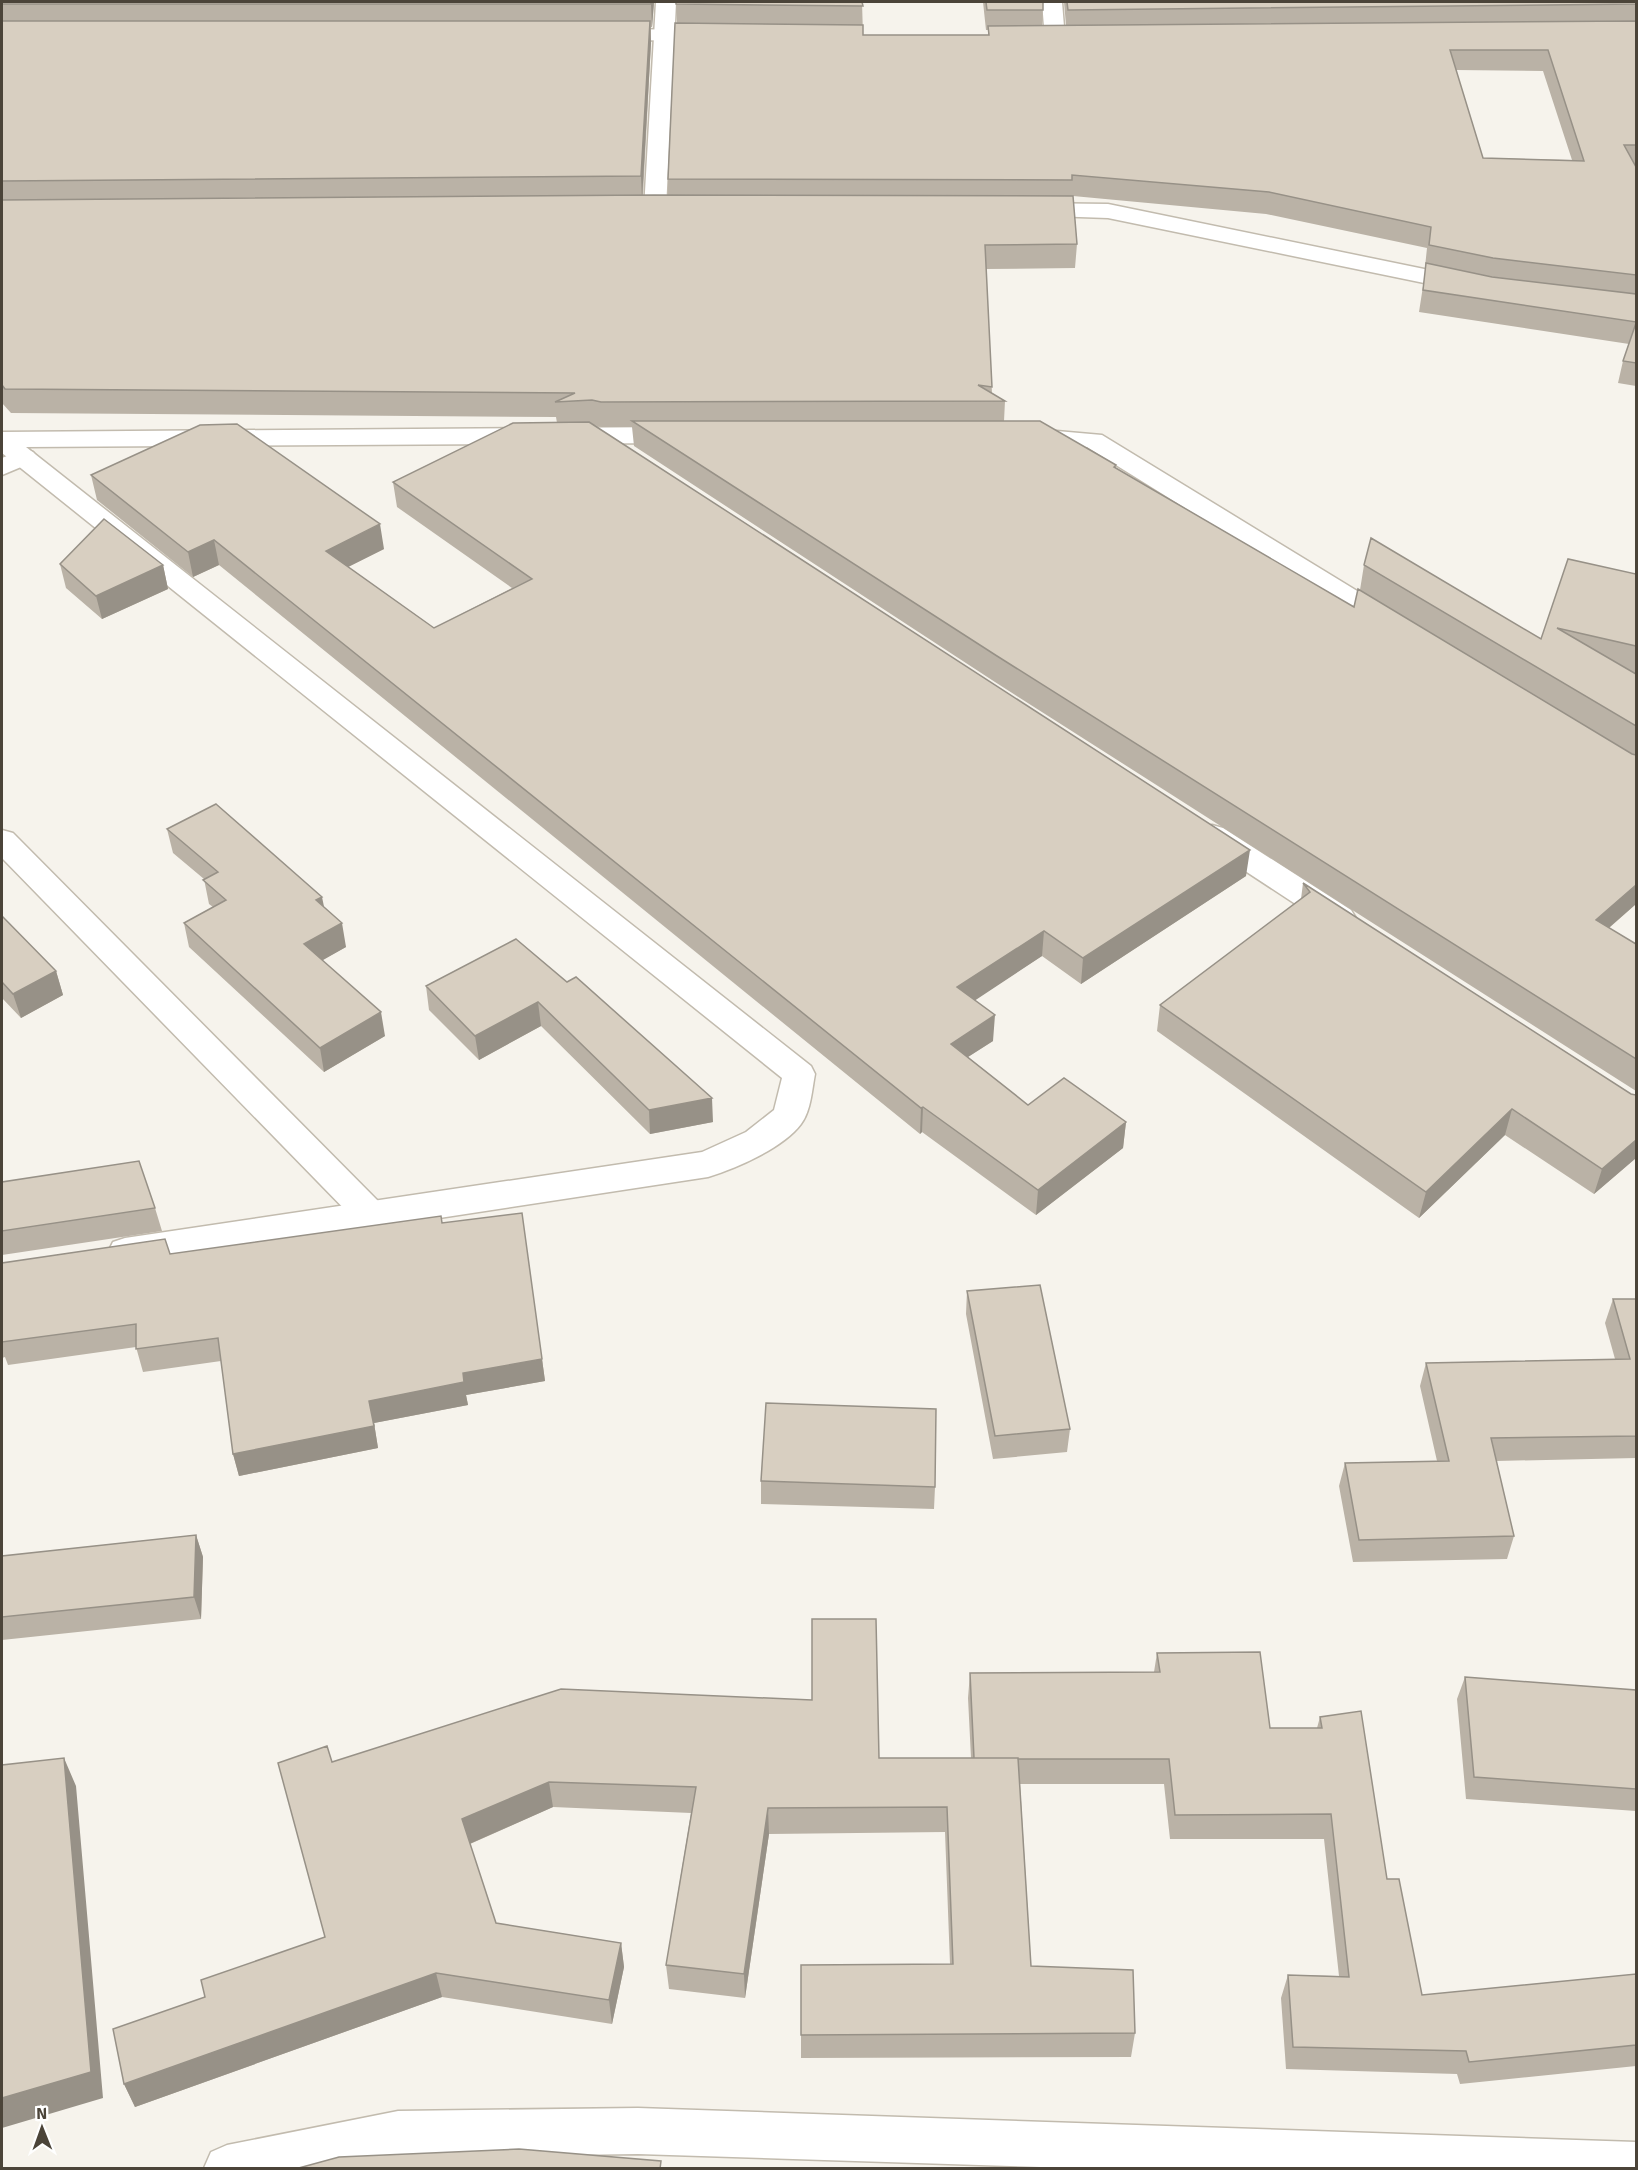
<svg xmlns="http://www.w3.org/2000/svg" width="1638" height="2170" font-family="Signika,sans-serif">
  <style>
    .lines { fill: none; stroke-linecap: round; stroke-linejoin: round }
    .service-casing { stroke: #c2bbae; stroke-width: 3 }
    .minor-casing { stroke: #c2bbae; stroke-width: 3 }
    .service { fill: #fff; fill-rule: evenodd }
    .minor { fill: #fff; fill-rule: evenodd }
    .wall { fill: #bab2a6; fill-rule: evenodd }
    .shaded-wall { fill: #979187 }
    .building { fill: #d8cfc1; stroke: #979187; stroke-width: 1.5; fill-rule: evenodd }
  </style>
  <rect width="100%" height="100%" fill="#f6f3ec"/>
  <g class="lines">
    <g class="service-casing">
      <path id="service" d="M 656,2 L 676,2 L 666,209 L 663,214 L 655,216 L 647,214 L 644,209 Z
        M 1042,2 L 1062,2 L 1065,39 L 1062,43 L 1055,45 L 1048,43 L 1045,39 Z
        M 24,449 L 33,452 L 37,457 L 33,462 L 2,475 L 2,458 Z
        M 2,830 L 13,833 L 382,1205 L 387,1214 L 382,1223 L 370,1227 L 358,1223 L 2,858 Z"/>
    </g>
    <g class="minor-casing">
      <path id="minor" d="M 606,29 L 720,30 L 727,32 L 730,36 L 727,40 L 720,42 L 599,39 L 596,35 L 599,31 Z
        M 1029,203 L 1108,204 L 1468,278 L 1476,280 L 1480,285 L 1476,290 L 1468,292 L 1108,218 L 1021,215 L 1018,210 L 1021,205 Z
        M 678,427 L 687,430 L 691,435 L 687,440 L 678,443 L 26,447 L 811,1066 L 815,1074 C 812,1089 811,1111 801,1124 C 783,1148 737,1168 708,1177 L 125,1266 L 113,1262 L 108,1252 L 113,1242 L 125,1238 L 702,1152 L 746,1132 L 774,1110 L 782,1078 L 2,453 L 2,432 Z
        M 1023,428 L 1102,435 L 1403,619 L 1407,625 L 1403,631 L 1393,633 L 1383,631 L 1087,447 L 1014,441 L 1010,436 L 1014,431 Z
        M 1212,825 L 1223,828 L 1351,910 L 1356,918 L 1351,926 L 1340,929 L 1329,926 L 1201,842 L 1197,835 L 1201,828 Z
        M 638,2108 L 1636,2142 L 1636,2168 L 1074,2168 L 638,2154 L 398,2157 L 338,2168 L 204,2168 L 211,2152 L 227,2145 L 398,2111 Z"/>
    </g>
    <use href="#service" class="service"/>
    <use href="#minor" class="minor"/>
  </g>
  <path class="wall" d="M 2,2 L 654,2 L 652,27 L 651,27 L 651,43 L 643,195 L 668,195 L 668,179 L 677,23 L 676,2 L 862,2 L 863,35 L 988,35 L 988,30 L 986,30 L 983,2 L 1043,2 L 1042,26 L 1066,25 L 1064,2 L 1636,2 L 1636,386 L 1618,383 L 1623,361 L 1629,344 L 1419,312 L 1426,267 L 1425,267 L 1427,248 L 1266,214 L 1073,196 L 1077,244 L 1075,268 L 986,269 L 992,393 L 1005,401 L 1004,421 L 1116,465 L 1116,468 L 1354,607 L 1360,590 L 1364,565 L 1541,639 L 1636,574 L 1636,904 L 1609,928 L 1636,944 L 1636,1091 L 995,682 L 634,446 L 632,427 L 602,427 L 592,425 L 1246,876 L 1081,984 L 1042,956 L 974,1000 L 993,1041 L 968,1057 L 1028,1105 L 1126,1122 L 1123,1148 L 1036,1215 L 922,1132 L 920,1134 L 219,565 L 193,577 L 97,500 L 91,475 L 384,549 L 348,567 L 434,628 L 512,588 L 397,507 L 393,482 L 557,423 L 556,417 L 11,413 L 2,403 ZM 1456,70 L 1543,71 L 1572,160 L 1483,158 Z
    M 60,564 L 163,565 L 168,589 L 102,619 L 66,588 Z
    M 167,829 L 324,908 L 346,947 L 322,960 L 385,1036 L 324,1072 L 189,947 L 184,923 L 213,907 L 209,904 L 204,879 L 173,853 Z
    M 1303,883 L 1631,1094 L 1636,1095 L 1636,1158 L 1594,1194 L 1505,1135 L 1419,1218 L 1157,1031 L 1160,1005 L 1301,899 Z
    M 2,916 L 56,971 L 63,995 L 21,1018 L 2,998 Z
    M 516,939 L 713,1122 L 650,1134 L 541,1026 L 479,1060 L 429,1010 L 426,986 Z
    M 2,1182 L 155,1208 L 162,1231 L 2,1255 Z
    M 443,1223 L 542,1359 L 545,1381 L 466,1395 L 468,1405 L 374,1423 L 378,1448 L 239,1476 L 233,1454 L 221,1361 L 143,1372 L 136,1347 L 8,1365 L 5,1357 L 2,1358 L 2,1263 L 170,1254 Z
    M 967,1291 L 1070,1429 L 1067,1452 L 993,1459 L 966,1314 Z
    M 1613,1299 L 1636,1299 L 1636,1458 L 1496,1461 L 1514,1536 L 1507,1559 L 1353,1562 L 1339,1486 L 1345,1463 L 1437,1461 L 1420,1386 L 1426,1363 L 1615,1359 L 1605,1323 Z
    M 761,1481 L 935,1487 L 934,1509 L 761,1504 Z
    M 196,1535 L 203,1557 L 201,1619 L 2,1640 L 2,1556 Z
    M 1157,1653 L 1270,1728 L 1317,1728 L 1320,1717 L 1387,1879 L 1422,1995 L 1636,1974 L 1636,2066 L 1460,2084 L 1457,2074 L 1286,2069 L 1281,1998 L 1288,1975 L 1339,1976 L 1324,1839 L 1170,1839 L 1164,1784 L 1020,1784 L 1031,1966 L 1135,2033 L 1131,2057 L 801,2058 L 801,1965 L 950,1964 L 945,1832 L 769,1834 L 745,1998 L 669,1989 L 666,1965 L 691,1813 L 553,1807 L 470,1844 L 496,1923 L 621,1943 L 624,1967 L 612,2024 L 442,1997 L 135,2107 L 124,2084 L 205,1997 L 325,1937 L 332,1762 L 971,1758 L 968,1698 L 970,1673 L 1154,1672 Z
    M 1465,1677 L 1636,1690 L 1636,1811 L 1466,1799 L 1457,1699 Z"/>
  <path class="shaded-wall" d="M 651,2 L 654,2 L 652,27 L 651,4 Z
    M 650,21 L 651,43 L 642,200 L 641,176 Z
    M 380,524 L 384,549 L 330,576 L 326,551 Z
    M 214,540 L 219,565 L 193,577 L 188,552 Z
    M 163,565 L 168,589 L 102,619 L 96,596 Z
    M 1250,850 L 1246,876 L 1081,984 L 1083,958 Z
    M 1636,885 L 1636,904 L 1588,946 L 1596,920 Z
    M 322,897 L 327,921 L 316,900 Z
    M 342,923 L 346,947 L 309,968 L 304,944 Z
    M 1044,931 L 1042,956 L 956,1013 L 957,987 Z
    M 56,971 L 63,995 L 21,1018 L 13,994 Z
    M 538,1002 L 541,1026 L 479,1060 L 475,1036 Z
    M 381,1012 L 385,1036 L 324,1072 L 320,1048 Z
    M 995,1015 L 993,1041 L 949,1069 L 951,1044 Z
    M 712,1098 L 713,1122 L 650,1134 L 649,1110 Z
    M 923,1107 L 922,1132 L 920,1134 L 921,1108 Z
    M 1512,1109 L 1505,1135 L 1419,1218 L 1426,1192 Z
    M 1126,1122 L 1123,1148 L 1036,1215 L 1038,1190 Z
    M 1636,1140 L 1636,1158 L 1594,1194 L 1602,1169 Z
    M 542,1359 L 545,1381 L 466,1395 L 468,1405 L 374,1423 L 378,1448 L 239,1476 L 233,1454 L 369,1401 L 463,1373 Z
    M 196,1535 L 203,1557 L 201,1619 L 194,1597 Z
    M 64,1758 L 76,1786 L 103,2098 L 2,2128 L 2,2098 Z
    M 549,1782 L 553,1807 L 467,1845 L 462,1819 Z
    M 768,1808 L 769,1834 L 745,1998 L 744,1974 Z
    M 621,1943 L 624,1967 L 612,2024 L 609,2000 Z
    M 436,1973 L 442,1997 L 135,2107 L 124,2084 Z"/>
  <path class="building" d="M 2,2 L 651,2 L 651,4 L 2,4 Z
    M 676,2 L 862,2 L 863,6 L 676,4 Z
    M 986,2 L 1043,2 L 1043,10 L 987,10 Z
    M 1067,2 L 1636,2 L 1636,4 L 1068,10 Z
    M 2,21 L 650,21 L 641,176 L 2,181 Z
    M 1636,21 L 1636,145 L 1624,145 L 1636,167 L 1636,275 L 1493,258 L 1429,245 L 1431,227 L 1269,192 L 1072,175 L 1072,180 L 668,179 L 675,23 L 863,25 L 863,35 L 989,35 L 988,26 ZM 1450,50 L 1548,50 L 1584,161 L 1483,158 Z
    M 654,195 L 1073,196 L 1077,244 L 985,245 L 992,387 L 978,385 L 1005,401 L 601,402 L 592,400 L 555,402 L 575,393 L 5,389 L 2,385 L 2,200 Z
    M 1426,263 L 1492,277 L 1636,294 L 1636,322 L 1423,290 Z
    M 1636,323 L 1636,363 L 1623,361 Z
    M 632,421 L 1040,421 L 1116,465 L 1114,467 L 1354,607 L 1358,589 L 1632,754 L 1636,755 L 1636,885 L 1596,920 L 1636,944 L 1636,1059 L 997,656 Z
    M 589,422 L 1250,850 L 1083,958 L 1044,931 L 957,987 L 995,1015 L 951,1044 L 1028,1105 L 1064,1078 L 1126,1122 L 1038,1190 L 923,1107 L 921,1108 L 214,540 L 188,552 L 91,475 L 200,425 L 237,424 L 380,524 L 326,551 L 434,628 L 532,579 L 393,482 L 513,423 Z
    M 104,519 L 163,565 L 96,596 L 60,564 Z
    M 1371,538 L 1541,639 L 1568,559 L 1636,574 L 1636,646 L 1557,628 L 1636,674 L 1636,726 L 1364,565 Z
    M 216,804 L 322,897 L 316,900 L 342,923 L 304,944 L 381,1012 L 320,1048 L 184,923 L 226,900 L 203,880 L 218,872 L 167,829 Z
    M 1303,883 L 1631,1094 L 1636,1095 L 1636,1140 L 1602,1169 L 1512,1109 L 1426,1192 L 1160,1005 L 1310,892 Z
    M 2,916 L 56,971 L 13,994 L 2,982 Z
    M 516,939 L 567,982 L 576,977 L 712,1098 L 649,1110 L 538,1002 L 475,1036 L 426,986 Z
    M 139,1161 L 155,1208 L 2,1231 L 2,1182 Z
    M 522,1213 L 542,1359 L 463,1373 L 464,1382 L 369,1401 L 374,1426 L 233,1454 L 218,1338 L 136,1349 L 136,1324 L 2,1342 L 2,1263 L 165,1239 L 170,1254 L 441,1216 L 442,1223 Z
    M 1040,1285 L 1070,1429 L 995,1436 L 967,1291 Z
    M 1613,1299 L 1636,1299 L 1636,1436 L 1491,1438 L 1514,1536 L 1359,1540 L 1345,1463 L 1449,1461 L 1426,1363 L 1630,1359 Z
    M 766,1403 L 936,1409 L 935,1487 L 761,1481 Z
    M 196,1535 L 194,1597 L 2,1617 L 2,1556 Z
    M 812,1619 L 876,1619 L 879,1758 L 1018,1758 L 1031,1966 L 1133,1970 L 1135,2033 L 801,2035 L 801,1965 L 953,1964 L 947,1807 L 768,1808 L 744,1974 L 666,1965 L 696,1787 L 549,1782 L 462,1819 L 496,1923 L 621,1943 L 609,2000 L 436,1973 L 124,2084 L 113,2029 L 205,1997 L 201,1980 L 325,1937 L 278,1763 L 327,1746 L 332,1762 L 561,1689 L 812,1700 Z
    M 1260,1652 L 1270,1728 L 1322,1728 L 1320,1717 L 1361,1711 L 1387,1879 L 1399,1879 L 1422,1995 L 1636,1974 L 1636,2045 L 1469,2062 L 1466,2051 L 1293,2047 L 1288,1975 L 1349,1977 L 1331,1814 L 1175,1815 L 1169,1759 L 1018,1759 L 1018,1758 L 974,1758 L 970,1673 L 1160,1672 L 1157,1653 Z
    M 1465,1677 L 1636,1690 L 1636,1789 L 1474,1777 Z
    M 64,1758 L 91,2072 L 2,2098 L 2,1765 Z
    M 519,2149 L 661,2161 L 660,2169 L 295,2169 L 339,2157 Z"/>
  <rect width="1638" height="2170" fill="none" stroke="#4b4439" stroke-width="6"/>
  <g transform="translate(42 2128) rotate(359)" stroke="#ffffff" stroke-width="4.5" paint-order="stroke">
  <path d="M0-4.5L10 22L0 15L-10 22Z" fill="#4b4439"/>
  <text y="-9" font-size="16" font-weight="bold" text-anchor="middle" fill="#4b4439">N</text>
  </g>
</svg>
